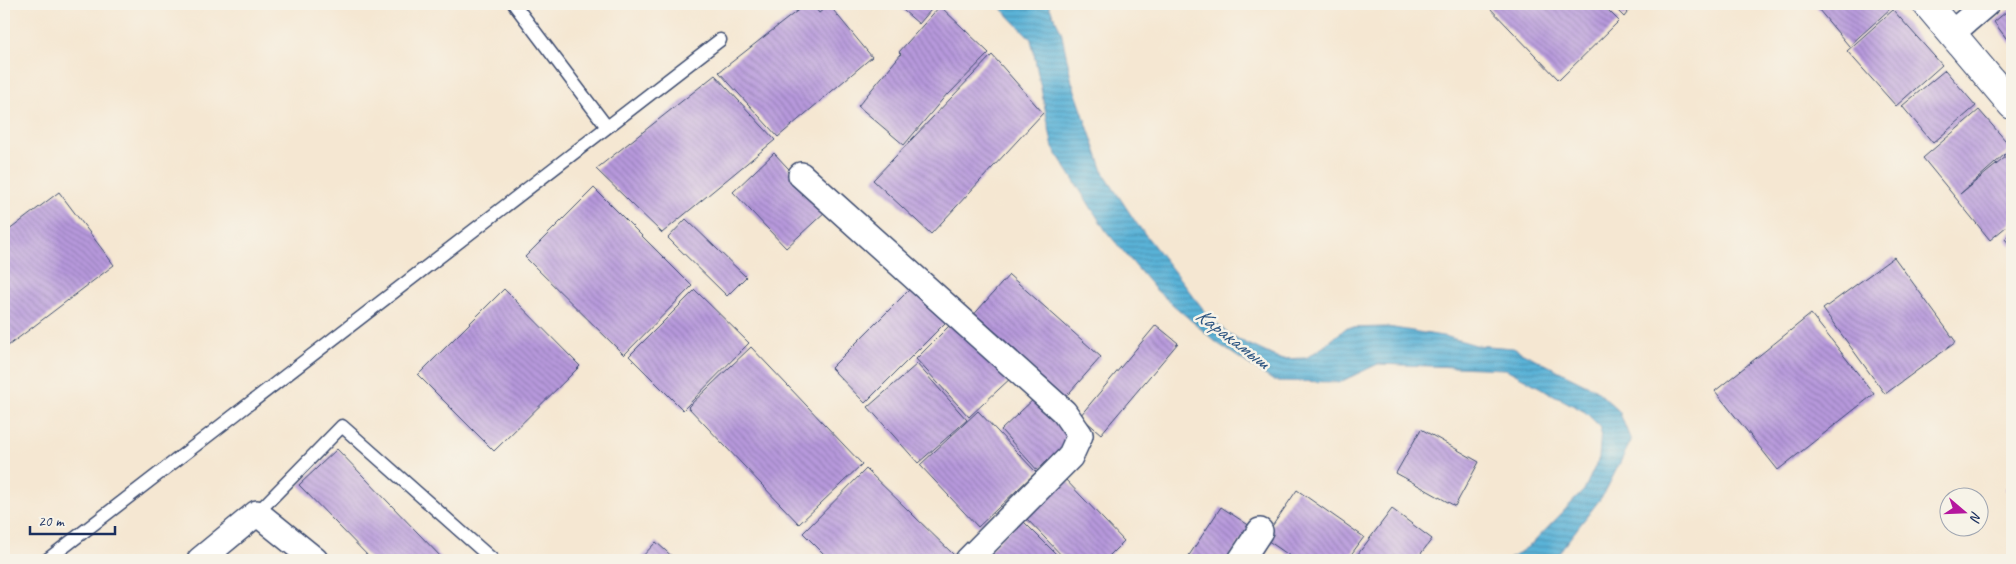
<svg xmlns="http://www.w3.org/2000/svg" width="2016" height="564" font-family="Caveat,sans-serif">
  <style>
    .water { fill: url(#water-rules); stroke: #3a709a }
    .building { fill: url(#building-back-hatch) }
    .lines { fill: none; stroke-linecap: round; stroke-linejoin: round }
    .service-casing { stroke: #3c4b6f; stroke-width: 15 }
    .minor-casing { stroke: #3c4b6f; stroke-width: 28 }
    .tertiary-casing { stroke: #3c4b6f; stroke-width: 30 }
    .service { stroke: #fff; stroke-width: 12 }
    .minor { stroke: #fff; stroke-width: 25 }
    .tertiary { stroke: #fff; stroke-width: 28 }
    .labels { text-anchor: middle; stroke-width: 5; stroke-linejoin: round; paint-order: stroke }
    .water-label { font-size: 21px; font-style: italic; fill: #2e5682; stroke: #f7f3e8 }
  </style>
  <defs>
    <pattern id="water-rules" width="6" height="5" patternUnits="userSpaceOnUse" patternTransform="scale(1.25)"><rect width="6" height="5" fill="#5ab2d7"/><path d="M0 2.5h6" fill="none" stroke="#4a91b2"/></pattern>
    <pattern id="building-back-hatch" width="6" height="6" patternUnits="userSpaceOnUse" patternTransform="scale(1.25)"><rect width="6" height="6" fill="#b799dc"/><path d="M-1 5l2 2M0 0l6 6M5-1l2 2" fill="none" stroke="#947db6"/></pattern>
  </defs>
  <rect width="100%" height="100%" fill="#f7f3e8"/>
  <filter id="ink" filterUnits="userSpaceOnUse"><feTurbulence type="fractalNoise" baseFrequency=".02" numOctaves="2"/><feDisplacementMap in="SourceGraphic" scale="10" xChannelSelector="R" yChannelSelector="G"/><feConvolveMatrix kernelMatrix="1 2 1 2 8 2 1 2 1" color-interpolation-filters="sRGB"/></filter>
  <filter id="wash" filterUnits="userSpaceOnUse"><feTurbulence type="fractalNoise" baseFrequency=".0096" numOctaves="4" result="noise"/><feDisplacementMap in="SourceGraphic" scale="20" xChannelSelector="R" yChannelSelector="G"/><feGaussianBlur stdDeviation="1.12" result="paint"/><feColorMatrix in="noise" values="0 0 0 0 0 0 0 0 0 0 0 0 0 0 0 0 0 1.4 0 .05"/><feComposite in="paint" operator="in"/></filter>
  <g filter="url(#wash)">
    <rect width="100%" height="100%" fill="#f5e7d2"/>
    <path class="water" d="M 997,4 L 1048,4 L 1061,31 L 1072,82 L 1104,174 L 1137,224 L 1211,319 L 1233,337 L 1280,359 L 1306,358 L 1323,347 L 1346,328 L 1388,327 L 1448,337 L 1476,345 L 1513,348 L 1595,389 L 1619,411 L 1631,441 L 1604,494 L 1553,560 L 1508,560 L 1532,544 L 1584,490 L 1599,458 L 1601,428 L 1585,412 L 1506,369 L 1378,364 L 1340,382 L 1274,381 L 1217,343 L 1155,289 L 1106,231 L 1053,148 L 1031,39 Z"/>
    <g id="blocks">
      <path class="building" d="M 806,4 L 812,4 L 819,13 L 829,5 L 872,57 L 778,137 L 719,72 Z
        M 896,4 L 936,4 L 919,24 Z
        M 1486,4 L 1602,4 L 1619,21 L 1559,80 Z
        M 1611,4 L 1634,4 L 1624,17 Z
        M 1814,4 L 1887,4 L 1891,8 L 1849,46 Z
        M 940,6 L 989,53 L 948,95 L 947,94 L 904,145 L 858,106 L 901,54 L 899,52 Z
        M 2012,7 L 2012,46 L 1994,22 Z
        M 1893,10 L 1942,65 L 1896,106 L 1847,51 Z
        M 992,55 L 1043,113 L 931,234 L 873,180 Z
        M 1945,70 L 1976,106 L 1933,143 L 1902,106 Z
        M 715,75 L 775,140 L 662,233 L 596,169 Z
        M 1979,110 L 2012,148 L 1960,194 L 2012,152 L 2012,222 L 1990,240 L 1923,158 Z
        M 774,153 L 827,210 L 786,248 L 733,192 Z
        M 594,188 L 692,286 L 624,355 L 525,257 Z
        M 59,192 L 114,265 L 4,349 L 4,234 Z
        M 686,219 L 746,277 L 727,296 L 668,238 Z
        M 2012,231 L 2012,247 L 2005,239 Z
        M 1894,257 L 1956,342 L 1885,394 L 1823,309 Z
        M 1009,275 L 1101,357 L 1062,401 L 970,319 Z
        M 917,282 L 951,317 L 865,403 L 831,368 Z
        M 504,289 L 580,366 L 494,451 L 418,375 Z
        M 695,290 L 749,343 L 683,410 L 629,356 Z
        M 1811,314 L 1874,394 L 1778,470 L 1715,391 Z
        M 956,319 L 1013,376 L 969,417 L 916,359 Z
        M 1156,325 L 1178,343 L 1101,434 L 1080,416 Z
        M 751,347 L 862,464 L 799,524 L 688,407 Z
        M 917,364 L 967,420 L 918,463 L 868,407 Z
        M 1037,396 L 1075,437 L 1038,471 L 1001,430 Z
        M 978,411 L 1036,472 L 978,527 L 920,465 Z
        M 1421,429 L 1479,462 L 1455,506 L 1396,473 Z
        M 337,449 L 444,560 L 372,560 L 299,485 Z
        M 866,469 L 955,556 L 951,560 L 830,560 L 803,533 Z
        M 1064,478 L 1124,541 L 1105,560 L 1066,560 L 1024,516 Z
        M 2012,483 L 2012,498 L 2005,489 Z
        M 1297,490 L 1364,537 L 1347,560 L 1296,560 L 1264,538 Z
        M 1221,507 L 1250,526 L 1228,560 L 1186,560 Z
        M 1392,509 L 1432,539 L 1416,560 L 1366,560 L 1358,554 Z
        M 1021,519 L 1062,560 L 980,560 Z
        M 656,542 L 676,560 L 639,560 Z"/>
    </g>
  </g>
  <g filter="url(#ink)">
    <use href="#blocks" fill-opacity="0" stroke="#3c4b6f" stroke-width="1"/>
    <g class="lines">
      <g class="service-casing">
        <path id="service" d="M 514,4 L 607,127
          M 257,513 L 342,426 L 493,560
          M 47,560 L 720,40"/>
      </g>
      <g class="minor-casing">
        <path id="minor" d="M 1952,33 L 1986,4
          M 801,175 L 1064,412 L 1080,435 L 1070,457 L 968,560
          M 200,560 L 257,513 L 315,560
          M 1241,560 L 1260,531"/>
      </g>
      <g class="tertiary-casing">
        <path id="tertiary" d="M 1927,4 L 2012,105"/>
      </g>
      <use href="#service" class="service"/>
      <use href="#minor" class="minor"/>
      <use href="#tertiary" class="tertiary"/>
    </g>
  </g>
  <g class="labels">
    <g class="water-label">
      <text transform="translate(1233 338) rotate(37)" y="7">Каракамыш</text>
    </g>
  </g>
  <rect width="2016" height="564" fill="none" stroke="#f7f3e8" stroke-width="20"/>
  <g transform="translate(1964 512) rotate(109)"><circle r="24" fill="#f7f3e8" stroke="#9fa5b1"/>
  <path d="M0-4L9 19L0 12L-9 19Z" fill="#b5179e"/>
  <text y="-8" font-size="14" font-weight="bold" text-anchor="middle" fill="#1b2f5e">N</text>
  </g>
  <path d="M30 526v8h85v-8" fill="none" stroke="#1b2f5e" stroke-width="2.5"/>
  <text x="38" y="526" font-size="15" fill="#1b2f5e" stroke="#f7f3e8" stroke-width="4" paint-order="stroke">20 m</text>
</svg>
